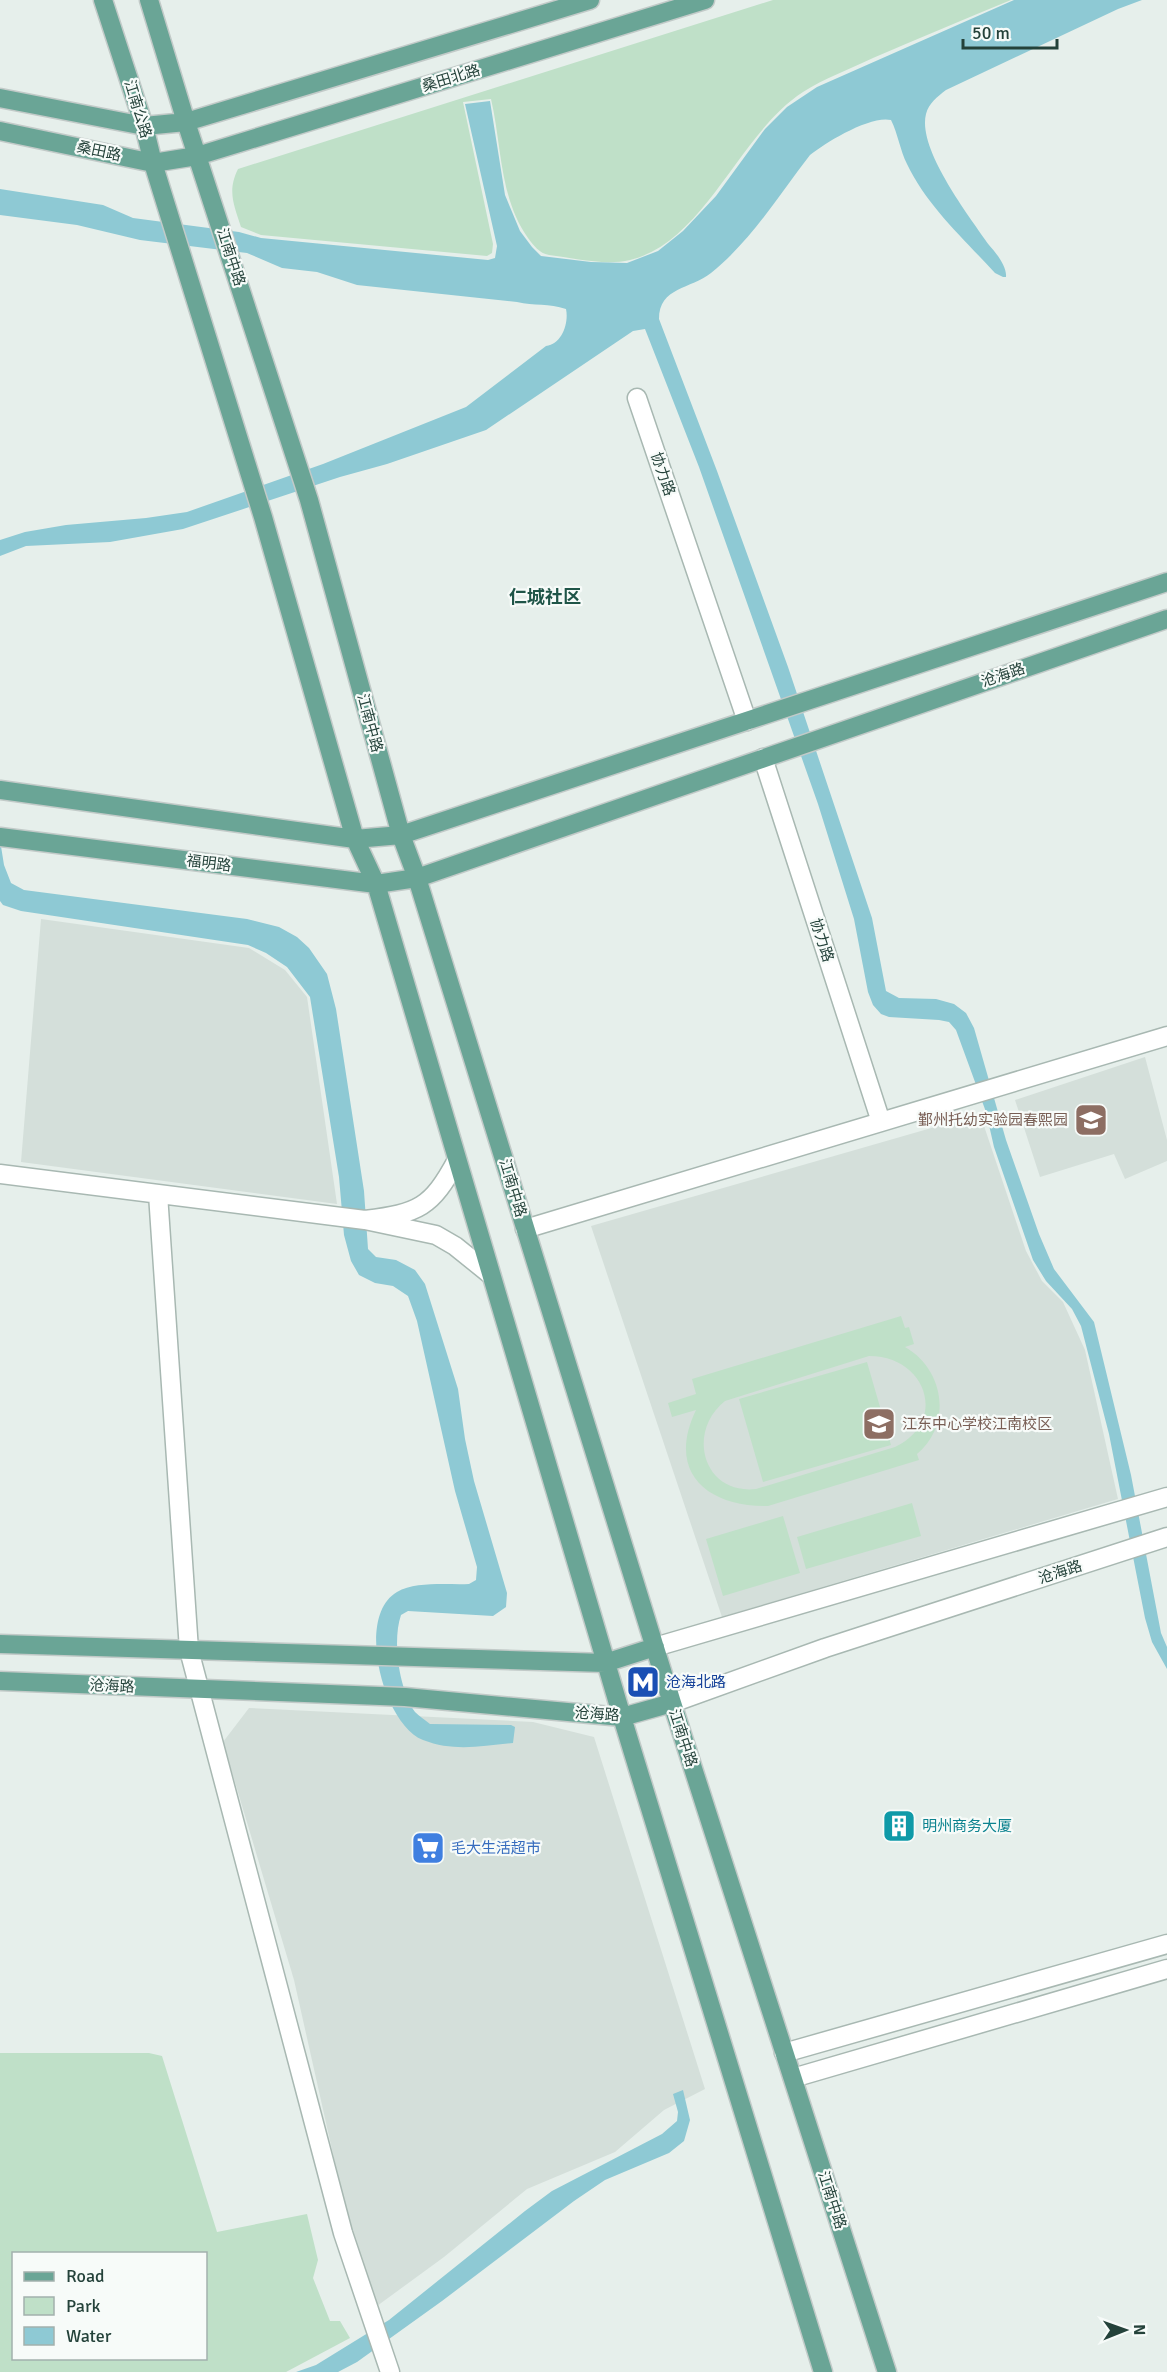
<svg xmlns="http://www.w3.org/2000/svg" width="1167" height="2372" font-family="Signika,'Noto Sans SC',sans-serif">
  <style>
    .built { fill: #d4dfda }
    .green { fill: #bfe0c8; fill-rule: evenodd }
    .water { fill: #8ec9d4 }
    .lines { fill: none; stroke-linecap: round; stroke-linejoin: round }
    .minor-casing { stroke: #a8b8b2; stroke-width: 21 }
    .major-casing { stroke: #c2cac8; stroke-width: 21 }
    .minor { stroke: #fff; stroke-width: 18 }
    .major { stroke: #6aa596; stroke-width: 18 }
    .labels { text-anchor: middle; stroke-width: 4.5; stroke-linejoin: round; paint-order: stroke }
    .street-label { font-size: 15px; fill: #24423a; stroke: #f7fbf9 }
    .education-label { font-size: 15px; fill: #785e54; stroke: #f7fbf9; text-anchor: end }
    .transit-label { font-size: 15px; fill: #164399; stroke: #f7fbf9; text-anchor: start }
    .culture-label { font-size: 15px; fill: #0d838f; stroke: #f7fbf9; text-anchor: start }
    .shop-label { font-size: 15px; fill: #366cbe; stroke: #f7fbf9; text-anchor: start }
    .quarter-label { font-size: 18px; font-weight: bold; fill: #1f5548; stroke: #f7fbf9 }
  </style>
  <rect width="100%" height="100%" fill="#e6efeb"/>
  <path class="built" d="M 41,919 L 249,948 L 285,970 L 307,997 L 337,1204 L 21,1162 Z
    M 1145,1057 L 1167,1140 L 1167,1161 L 1125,1179 L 1114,1154 L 1040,1177 L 1015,1100 Z
    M 980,1114 L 1026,1251 L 1042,1281 L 1063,1302 L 1085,1350 L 1118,1499 L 722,1617 L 591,1226 Z
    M 249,1708 L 533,1722 L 594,1737 L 705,2089 L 664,2110 L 615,2152 L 527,2189 L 444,2257 L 377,2306 L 355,2252 L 294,1980 L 223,1742 Z"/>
  <path class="green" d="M 773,0 L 1011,0 C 965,19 919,38 873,58 C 850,69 825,78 803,92 C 739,133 705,242 630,260 C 605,266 574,258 549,255 C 539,253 534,246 528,238 C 499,197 502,146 491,99 L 463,102 L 493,244 L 492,253 L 487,256 L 261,235 L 241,227 C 234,205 227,191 238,169 Z
    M 901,1316 L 905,1328 L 909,1327 L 914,1344 L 905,1347 C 944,1369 953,1424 917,1454 L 919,1460 L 768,1506 C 707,1507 666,1472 696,1410 L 672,1417 L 668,1403 L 696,1394 L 692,1379 ZM 869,1356 C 926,1356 949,1421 895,1447 L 756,1489 C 703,1495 686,1432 725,1401 Z
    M 867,1362 L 891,1445 L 763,1482 L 739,1399 Z
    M 912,1503 L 921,1536 L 806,1569 L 797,1537 Z
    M 783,1516 L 800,1573 L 723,1596 L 706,1539 Z
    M 0,2053 L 149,2053 L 162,2056 L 217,2232 L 307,2214 L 318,2260 L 313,2278 L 330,2321 L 340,2321 L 350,2338 L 286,2372 L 0,2372 ZM 14,2254 L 206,2254 L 206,2358 L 14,2358 Z"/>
  <path class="water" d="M 1014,0 L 1142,0 L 1118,9 L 946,90 C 937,97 929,103 926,114 C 917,149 970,217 989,245 C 996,253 1007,266 1006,277 L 1003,277 L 995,273 C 964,239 927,206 907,164 C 900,150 898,134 891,120 C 871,115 826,142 810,155 C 779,195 751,241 711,273 C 691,289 659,287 659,319 L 717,471 L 788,667 L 872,918 L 886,991 L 899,998 L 936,999 L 954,1004 L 966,1013 L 974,1028 L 1006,1140 L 1039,1234 L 1054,1269 L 1094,1322 L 1131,1475 L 1161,1633 L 1167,1647 L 1167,1669 L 1152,1642 L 1145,1618 L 1109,1434 L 1081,1326 L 1072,1309 L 1046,1281 L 1033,1260 L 994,1147 L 986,1112 L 956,1030 L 949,1022 L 939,1020 L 889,1017 L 881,1014 L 873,1005 L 868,992 L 854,919 L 818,804 L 699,467 L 645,329 L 633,331 L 486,430 L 387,464 L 340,477 L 183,529 L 110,542 L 26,546 L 0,556 L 0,540 L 25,532 L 66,525 L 146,518 L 187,512 L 323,464 L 466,407 L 546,346 C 562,344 569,323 566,309 C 549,303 534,306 517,302 L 357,285 L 317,272 L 282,268 L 247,253 L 140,240 L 77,225 L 0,215 L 0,189 L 103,205 L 133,218 L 239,232 L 261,238 L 488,260 L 495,258 L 497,246 L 465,104 L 490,101 L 505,195 L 520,231 L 532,247 L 541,256 L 591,262 L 627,263 L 658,251 L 683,231 L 716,196 L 765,129 L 787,107 L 817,87 Z
    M 0,840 L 4,865 L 11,883 L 24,890 L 247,919 L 279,927 L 297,937 L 309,948 L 327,974 L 336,1009 L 364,1191 L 368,1249 L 376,1257 L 396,1260 L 415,1270 L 425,1284 L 458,1389 L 465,1439 L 474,1481 L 507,1593 L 506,1607 L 493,1616 L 408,1611 L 401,1615 C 392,1641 399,1689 415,1712 C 419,1716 425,1720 430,1724 L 511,1725 L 515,1727 L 513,1743 C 481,1746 454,1752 423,1740 C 383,1724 355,1616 397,1592 C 416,1581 448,1585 469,1584 L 476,1580 L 477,1567 L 455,1491 L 417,1321 L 408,1296 L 393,1286 L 375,1283 L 359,1275 L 351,1261 L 344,1235 L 339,1177 L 310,997 L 287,967 L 266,953 L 248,945 L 21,911 L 3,905 L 0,901 Z
    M 683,2090 L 690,2120 L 684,2141 L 669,2153 L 605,2180 L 574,2201 L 442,2301 L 357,2362 L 338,2372 L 296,2372 L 316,2365 L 389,2320 L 525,2211 L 552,2191 L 662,2134 L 677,2121 L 678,2112 L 673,2094 Z"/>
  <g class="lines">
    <g class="minor-casing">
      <path id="minor" d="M 637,398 L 747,721
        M 763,758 L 881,1122
        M 457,1160 C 431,1208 419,1213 365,1220 L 436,1235 L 455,1246 L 491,1275
        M 0,1174 L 365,1220
        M 158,1194 L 189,1650 L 343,2233 L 390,2372
        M 525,1229 L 1167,1036
        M 655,1647 L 1167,1497
        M 672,1703 L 825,1648 L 1167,1537
        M 784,2053 L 1167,1944
        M 793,2078 L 1167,1969"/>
    </g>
    <g class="major-casing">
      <path id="major" d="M 103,0 L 144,126 L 153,163 L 263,517 L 355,839 L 376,884 L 622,1717 L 823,2372
        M 149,0 L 186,122 L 309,500 L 401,835 L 417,878 L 672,1703 L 887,2372
        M 0,98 L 144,126 L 186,122 L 590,0
        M 0,131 L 153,163 L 197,156 L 705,0
        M 0,790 L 355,839 L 401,835 L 1167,582
        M 0,837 L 376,884 L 417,878 L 1167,619
        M 0,1644 L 605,1663 L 655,1647
        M 0,1681 L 405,1697 L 622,1717 L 672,1703"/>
    </g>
    <use href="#minor" class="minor"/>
    <use href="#major" class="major"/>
  </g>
  <defs>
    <g id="school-square" transform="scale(1.725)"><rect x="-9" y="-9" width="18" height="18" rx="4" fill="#8d6e63" stroke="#f7fbf9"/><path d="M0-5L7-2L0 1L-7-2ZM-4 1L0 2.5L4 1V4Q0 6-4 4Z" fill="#fff"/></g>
    <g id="metro-square" transform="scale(1.725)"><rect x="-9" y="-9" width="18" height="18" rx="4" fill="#1a4fb4" stroke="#f7fbf9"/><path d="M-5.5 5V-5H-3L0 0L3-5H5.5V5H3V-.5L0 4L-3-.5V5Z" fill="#fff"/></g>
    <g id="building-square" transform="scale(1.725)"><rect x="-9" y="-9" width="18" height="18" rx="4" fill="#0f9aa8" stroke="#f7fbf9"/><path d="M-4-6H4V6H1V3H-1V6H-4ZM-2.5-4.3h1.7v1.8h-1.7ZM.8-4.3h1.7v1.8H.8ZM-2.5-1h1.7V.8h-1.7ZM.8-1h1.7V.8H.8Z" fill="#fff"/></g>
    <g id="supermarket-square" transform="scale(1.725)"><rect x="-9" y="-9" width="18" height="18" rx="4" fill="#3f7fe0" stroke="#f7fbf9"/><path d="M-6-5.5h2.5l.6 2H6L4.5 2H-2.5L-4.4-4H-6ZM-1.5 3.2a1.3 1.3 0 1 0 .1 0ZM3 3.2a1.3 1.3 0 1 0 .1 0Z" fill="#fff"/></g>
  </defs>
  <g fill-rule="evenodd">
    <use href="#school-square" x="1091" y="1120"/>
    <use href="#school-square" x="879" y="1424"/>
    <use href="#metro-square" x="643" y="1682"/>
    <use href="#building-square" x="899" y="1826"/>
    <use href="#supermarket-square" x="428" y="1848"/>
  </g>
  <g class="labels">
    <g class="street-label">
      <text transform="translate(451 78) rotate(-17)" y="5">桑田北路</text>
      <text transform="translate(138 109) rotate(73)" y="5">江南公路</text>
      <text transform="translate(99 151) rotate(12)" y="5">桑田路</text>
      <text transform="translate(231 257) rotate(72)" y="5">江南中路</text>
      <text transform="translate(663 474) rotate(71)" y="5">协力路</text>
      <text transform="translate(1003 675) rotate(-19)" y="5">沧海路</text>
      <text transform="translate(370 723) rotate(75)" y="5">江南中路</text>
      <text transform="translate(209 863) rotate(7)" y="5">福明路</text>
      <text transform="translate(822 940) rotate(72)" y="5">协力路</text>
      <text transform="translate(513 1188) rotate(73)" y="5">江南中路</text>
      <text transform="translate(1060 1572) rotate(-18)" y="5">沧海路</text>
      <text transform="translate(112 1686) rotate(2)" y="5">沧海路</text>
      <text transform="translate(597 1714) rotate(3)" y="5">沧海路</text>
      <text transform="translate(683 1738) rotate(72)" y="5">江南中路</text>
      <text transform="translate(832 2200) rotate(72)" y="5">江南中路</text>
    </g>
    <g class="education-label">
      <text x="1068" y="1125">鄞州托幼实验园春熙园</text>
      <text x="902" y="1429" text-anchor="start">江东中心学校江南校区</text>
    </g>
    <g class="transit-label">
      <text x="666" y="1687">沧海北路</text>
    </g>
    <g class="culture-label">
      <text x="922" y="1831">明州商务大厦</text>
    </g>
    <g class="shop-label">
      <text x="451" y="1853">毛大生活超市</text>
    </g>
    <g class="quarter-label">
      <text x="545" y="603">仁城社区</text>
    </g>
  </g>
  <rect x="12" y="2252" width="195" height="108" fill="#f7fbf9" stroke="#a3b1ad" stroke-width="1.5"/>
  <rect x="24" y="2272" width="30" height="9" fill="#6aa596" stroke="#a3b1ad" stroke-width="1.5"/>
  <text x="66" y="2282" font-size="18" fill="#24423a">Road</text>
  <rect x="24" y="2297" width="30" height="18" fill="#bfe0c8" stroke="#a3b1ad" stroke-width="1.5"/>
  <text x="66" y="2312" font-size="18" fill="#24423a">Park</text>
  <rect x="24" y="2327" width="30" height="18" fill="#8ec9d4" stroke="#a3b1ad" stroke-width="1.5"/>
  <text x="66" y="2342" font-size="18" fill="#24423a">Water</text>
  <g transform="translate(1125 2330) rotate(89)" stroke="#f7fbf9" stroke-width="4.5" paint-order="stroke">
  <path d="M0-4.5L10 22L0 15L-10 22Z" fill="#24423a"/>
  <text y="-9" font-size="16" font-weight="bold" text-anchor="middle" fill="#24423a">N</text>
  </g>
  <path d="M963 39v9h94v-9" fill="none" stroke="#24423a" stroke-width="3"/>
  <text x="972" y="39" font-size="18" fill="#24423a" stroke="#f7fbf9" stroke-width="4.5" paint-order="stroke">50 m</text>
</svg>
